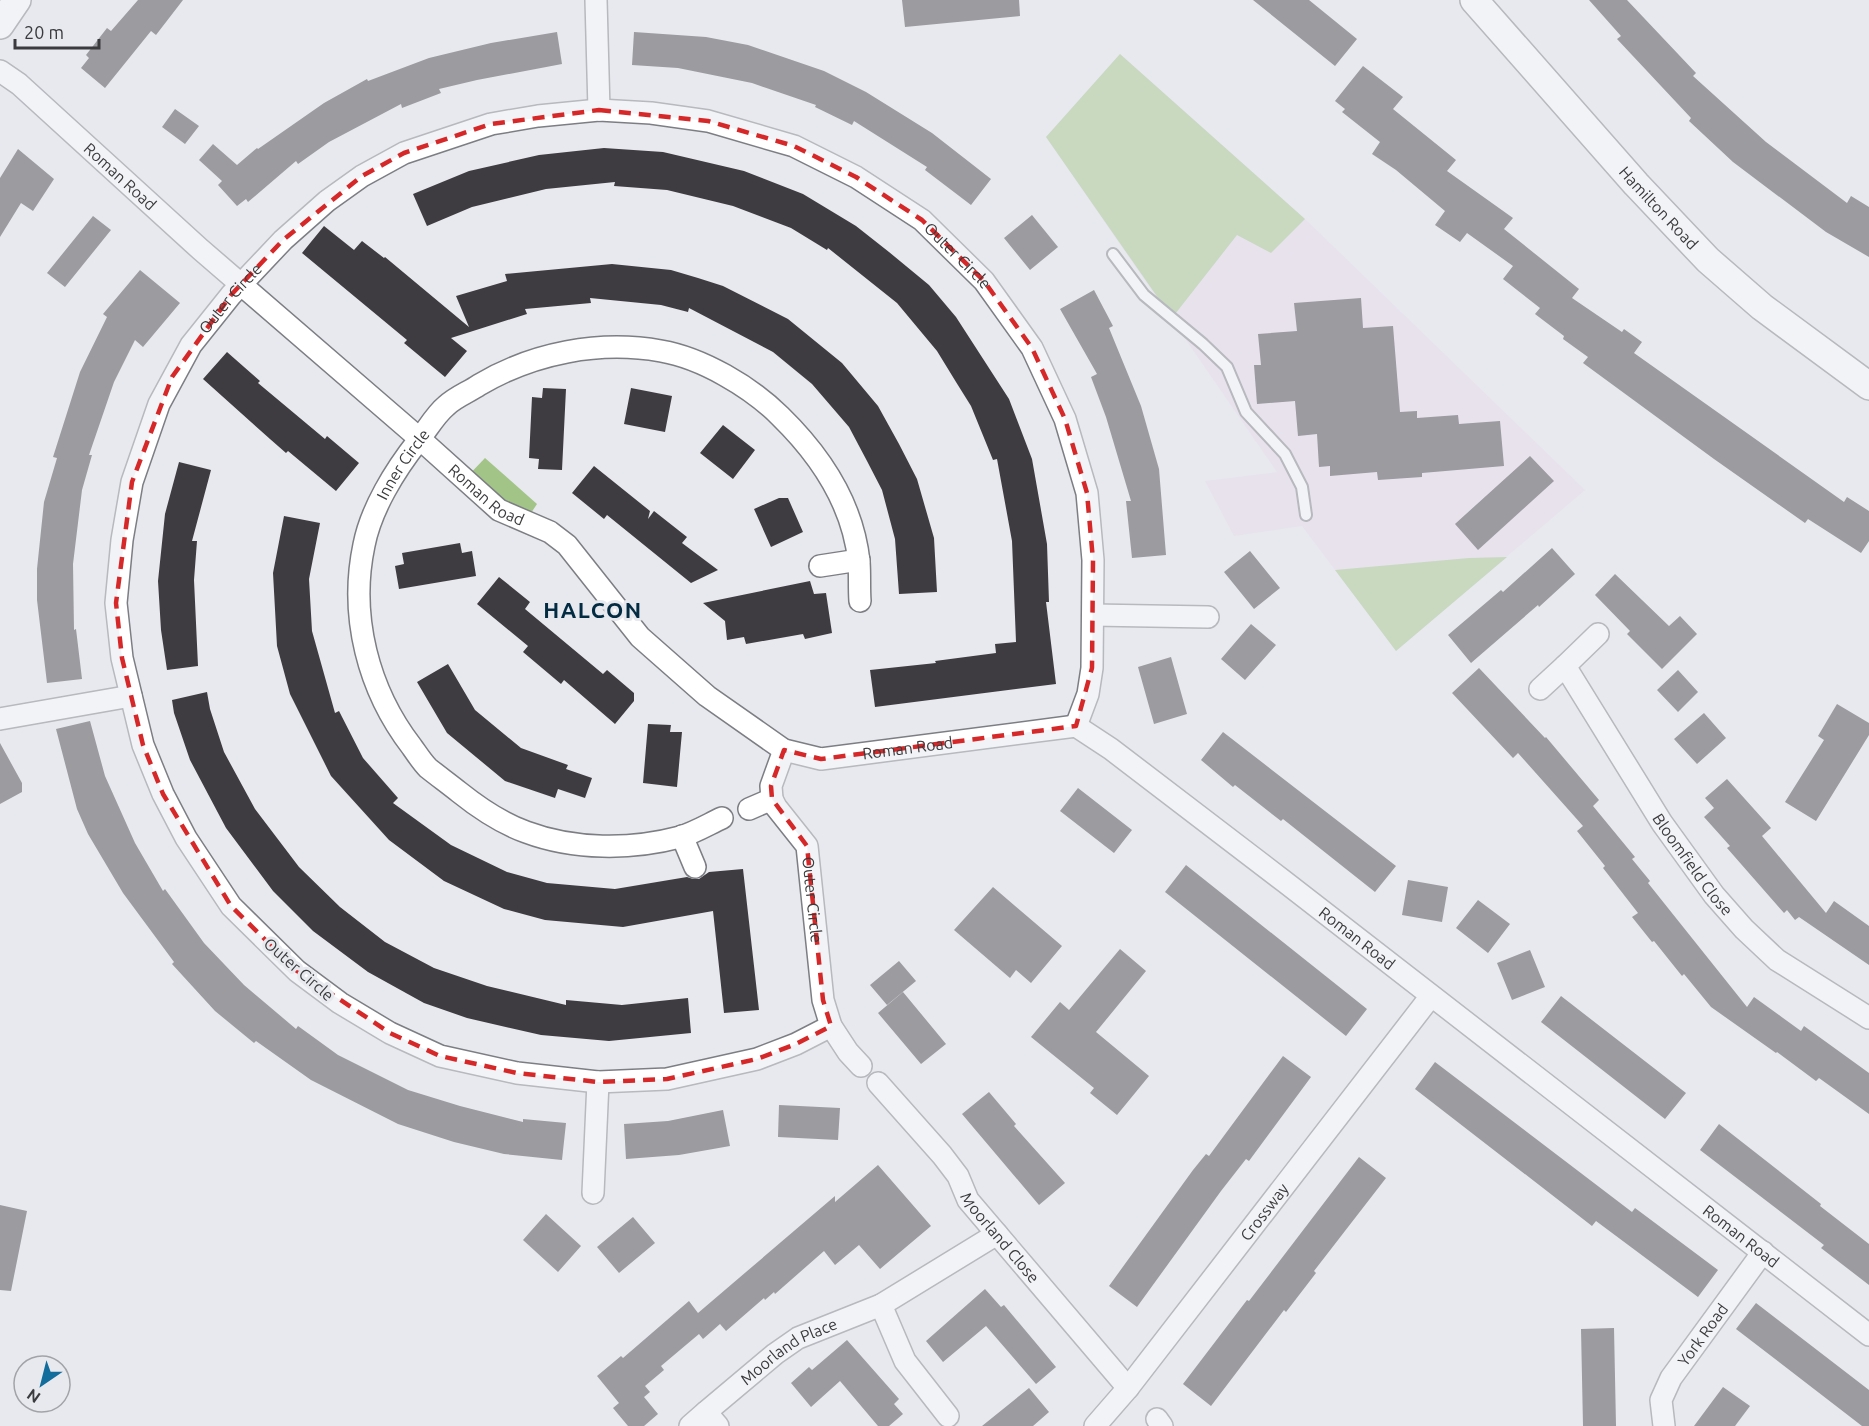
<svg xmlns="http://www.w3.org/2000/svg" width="1869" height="1426" font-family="Ubuntu,sans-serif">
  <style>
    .education { fill: #e8d9ec }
    .green { fill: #a2c587 }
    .building { fill: #3f3c41 }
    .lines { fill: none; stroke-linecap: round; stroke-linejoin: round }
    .service-casing { stroke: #7d7e84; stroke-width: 14 }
    .minor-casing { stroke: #7d7e84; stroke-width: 24 }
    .tertiary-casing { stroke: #7d7e84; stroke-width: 30 }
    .service { stroke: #fff; stroke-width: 10 }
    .minor { stroke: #fff; stroke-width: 21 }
    .tertiary { stroke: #fff; stroke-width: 27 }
    .marked { fill: none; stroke: #d62828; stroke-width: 4.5; stroke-dasharray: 12 8; stroke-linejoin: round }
    .labels { text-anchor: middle; stroke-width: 6; stroke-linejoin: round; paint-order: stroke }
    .street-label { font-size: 16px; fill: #3b3b3e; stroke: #e7e9ef }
    .district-label { font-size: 22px; font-weight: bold; letter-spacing: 1.5px; fill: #032c43; stroke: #e7e9ef }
  </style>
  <rect width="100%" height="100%" fill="#e7e9ef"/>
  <path class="education" d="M 1120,54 L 1305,219 L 1585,490 L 1396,651 L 1302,526 L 1234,536 L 1205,481 L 1277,472 L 1046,137 Z"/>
  <path class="green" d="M 1120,54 L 1305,219 L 1271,253 L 1237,235 L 1172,318 L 1046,137 Z
    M 485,458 L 537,504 L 525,522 L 464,480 Z
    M 1507,557 L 1396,651 L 1335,570 L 1469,558 Z"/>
  <path class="building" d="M 138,0 L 183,0 L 156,35 L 151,31 L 105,88 L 81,68 L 89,58 L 86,55 L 107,28 L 111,31 Z
    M 902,0 L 1019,0 L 1020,16 L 905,27 Z
    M 1253,0 L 1309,0 L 1357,39 L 1335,66 Z
    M 1589,0 L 1627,0 L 1696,73 L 1693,76 L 1766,142 L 1847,203 L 1851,196 L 1869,207 L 1869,257 L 1826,232 L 1733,162 L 1689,121 L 1691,118 L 1617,39 L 1621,36 Z
    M 557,32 L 562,64 L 477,80 L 439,89 L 441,93 L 402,108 L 401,104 L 329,142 L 298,164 L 296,161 L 248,202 L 246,199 L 237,206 L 218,185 L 222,181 L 199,160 L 213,144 L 237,165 L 257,148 L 258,149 L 324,103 L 367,79 L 368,81 L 429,58 L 491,43 Z
    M 634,32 L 706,37 L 748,45 L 824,71 L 866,92 L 932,133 L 991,179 L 971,205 L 925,170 L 927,167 L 854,121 L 852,125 L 815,107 L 816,105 L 752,83 L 678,68 L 632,65 Z
    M 1363,66 L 1403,97 L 1393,109 L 1456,160 L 1447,171 L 1513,218 L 1504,229 L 1579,289 L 1572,298 L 1622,332 L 1624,329 L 1642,342 L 1634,353 L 1844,502 L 1847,497 L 1869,511 L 1869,541 L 1861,553 L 1808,519 L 1805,523 L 1714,459 L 1583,363 L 1588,357 L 1563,339 L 1564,336 L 1535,314 L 1540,308 L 1503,279 L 1513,266 L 1467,233 L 1460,242 L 1435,225 L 1445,211 L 1396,170 L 1372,154 L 1380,142 L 1342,112 L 1345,109 L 1335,101 Z
    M 175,109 L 199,126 L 185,144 L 162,127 Z
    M 604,148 L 663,152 L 744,171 L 803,194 L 856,226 L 889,252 L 929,285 L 956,317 L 1009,399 L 1032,459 L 1047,544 L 1049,602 L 1046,602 L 1056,684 L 875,707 L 870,670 L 936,663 L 935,661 L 996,653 L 995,644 L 1016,642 L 1012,541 L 997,459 L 993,460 L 971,406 L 956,382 L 937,351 L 897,303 L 828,248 L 827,250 L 791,228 L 733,206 L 667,190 L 614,186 L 615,182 L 546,189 L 472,207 L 427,226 L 413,194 L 469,171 L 539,155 Z
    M 18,149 L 54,179 L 33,211 L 21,203 L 0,237 L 0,178 Z
    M 1032,215 L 1058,247 L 1030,270 L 1004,238 Z
    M 93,216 L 111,230 L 65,287 L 47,273 Z
    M 324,226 L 354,250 L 362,241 L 384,258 L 385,257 L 469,327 L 456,296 L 507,281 L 505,274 L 612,264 L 671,270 L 698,278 L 723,286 L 788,319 L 842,363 L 878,406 L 899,444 L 917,479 L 934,538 L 937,592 L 899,594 L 895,539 L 882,490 L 867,461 L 849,427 L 812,384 L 773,352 L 689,308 L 688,312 L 661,305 L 590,298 L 591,303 L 525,309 L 527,314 L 451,338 L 467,351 L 445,377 L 404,343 L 407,340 L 302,253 Z
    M 140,270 L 180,303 L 143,347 L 135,340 L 114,382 L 89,455 L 92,455 L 82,490 L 73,564 L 74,630 L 76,629 L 82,679 L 47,683 L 37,600 L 37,569 L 44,502 L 57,458 L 53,457 L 80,372 L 107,317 L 103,314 Z
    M 1094,290 L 1113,326 L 1109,328 L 1141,406 L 1159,469 L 1166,555 L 1132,558 L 1126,501 L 1131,501 L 1106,417 L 1091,377 L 1097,374 L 1060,309 Z
    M 1361,298 L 1363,328 L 1393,326 L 1400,412 L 1417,411 L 1417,418 L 1458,415 L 1459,424 L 1500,421 L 1504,466 L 1422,473 L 1422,477 L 1378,480 L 1377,472 L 1330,476 L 1330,466 L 1319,467 L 1317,434 L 1298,436 L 1295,401 L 1257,404 L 1254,365 L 1261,365 L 1258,334 L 1297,331 L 1294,303 Z
    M 227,352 L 260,381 L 258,383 L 325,439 L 327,436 L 359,463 L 336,491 L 288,451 L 286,453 L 270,439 L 203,379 Z
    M 543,388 L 566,389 L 562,470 L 538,469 L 539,459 L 529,458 L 532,397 L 542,398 Z
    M 631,388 L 672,396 L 665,432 L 624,424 Z
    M 723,425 L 755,450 L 733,479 L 700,453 Z
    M 1530,456 L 1554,481 L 1478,550 L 1455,524 Z
    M 179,462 L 211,470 L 192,541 L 197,541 L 194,580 L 198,666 L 167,670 L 161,630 L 158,581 L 165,514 Z
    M 594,466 L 650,511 L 648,519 L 654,511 L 687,537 L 682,543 L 718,570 L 691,583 L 607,515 L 604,519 L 572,493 Z
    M 779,498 L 788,498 L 803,532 L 771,547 L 754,509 Z
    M 284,516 L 320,523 L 309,579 L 312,631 L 335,713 L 339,711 L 363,758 L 398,798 L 393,803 L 451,845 L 507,872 L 547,883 L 615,889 L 687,877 L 693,879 L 699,879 L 709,872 L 743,869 L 759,1010 L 724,1013 L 713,911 L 623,927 L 545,920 L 504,909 L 444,881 L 389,840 L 331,776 L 290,694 L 277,646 L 273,573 Z
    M 460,543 L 462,553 L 472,551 L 476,576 L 399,589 L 395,566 L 404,564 L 402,553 Z
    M 1552,548 L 1575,574 L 1539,607 L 1538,605 L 1471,663 L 1448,635 L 1501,590 L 1503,592 Z
    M 1250,551 L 1280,588 L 1254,609 L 1224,572 Z
    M 1615,574 L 1669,626 L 1680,616 L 1697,634 L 1662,669 L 1627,634 L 1630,631 L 1595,595 Z
    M 499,577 L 530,602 L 525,609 L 603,674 L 607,670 L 634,693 L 634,701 L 615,724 L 564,680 L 561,684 L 523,652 L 528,646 L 477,604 Z
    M 810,581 L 814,594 L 826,593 L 832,633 L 805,639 L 803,634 L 746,644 L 744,637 L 727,640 L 725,621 L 703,603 Z
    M 1251,624 L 1276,645 L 1245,680 L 1221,659 Z
    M 1171,657 L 1187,714 L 1154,724 L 1138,667 Z
    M 448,664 L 475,710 L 521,748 L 568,765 L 566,769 L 592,778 L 585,798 L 558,789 L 555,798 L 505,781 L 447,733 L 417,682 Z
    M 1479,668 L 1545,738 L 1546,737 L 1599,800 L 1593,806 L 1635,857 L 1632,859 L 1650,881 L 1648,883 L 1747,1007 L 1754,997 L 1801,1031 L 1804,1026 L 1869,1073 L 1869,1114 L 1819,1078 L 1816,1081 L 1777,1052 L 1776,1053 L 1711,1007 L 1684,974 L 1682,976 L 1654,941 L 1652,942 L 1632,917 L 1638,913 L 1603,868 L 1605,866 L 1577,831 L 1583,826 L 1518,753 L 1513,758 L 1452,693 Z
    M 1678,670 L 1698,692 L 1678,712 L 1657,690 Z
    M 207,692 L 210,709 L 224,752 L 255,809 L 299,867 L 340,907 L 385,942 L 434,968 L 487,986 L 566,1005 L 566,1000 L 622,1005 L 688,998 L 691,1033 L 609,1041 L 541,1035 L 467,1018 L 424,1003 L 368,972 L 313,931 L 273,891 L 226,828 L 190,760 L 174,713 L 172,700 Z
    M 1837,704 L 1869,723 L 1869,735 L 1816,821 L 1785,802 L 1824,740 L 1818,736 Z
    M 1704,713 L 1726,738 L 1697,764 L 1674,739 Z
    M 90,721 L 105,776 L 135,843 L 163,891 L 165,889 L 204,943 L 244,985 L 296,1029 L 298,1026 L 338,1055 L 408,1090 L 460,1106 L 523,1122 L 523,1119 L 566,1123 L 562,1160 L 504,1154 L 454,1142 L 398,1124 L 311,1080 L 256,1041 L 254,1043 L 215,1011 L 172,964 L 174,962 L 123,893 L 88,834 L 77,809 L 56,729 Z
    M 648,724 L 671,725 L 670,732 L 682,732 L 677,787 L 643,783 Z
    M 1223,732 L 1396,866 L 1375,892 L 1283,819 L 1281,821 L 1235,785 L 1233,787 L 1201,760 Z
    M 0,743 L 22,783 L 22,792 L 0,804 Z
    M 1727,779 L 1771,828 L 1762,836 L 1826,913 L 1834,901 L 1869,926 L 1869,965 L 1799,917 L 1795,920 L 1787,910 L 1784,913 L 1727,848 L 1730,846 L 1704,817 L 1714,808 L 1705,798 Z
    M 1078,788 L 1132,830 L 1114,853 L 1060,811 Z
    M 1186,865 L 1367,1009 L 1346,1036 L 1165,892 Z
    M 1408,880 L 1448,887 L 1442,922 L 1402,915 Z
    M 993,887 L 1062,946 L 1031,983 L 1016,970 L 1010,978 L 954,930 Z
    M 1478,900 L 1510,924 L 1488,953 L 1456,928 Z
    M 1120,949 L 1146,971 L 1096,1032 L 1149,1076 L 1117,1115 L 1090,1093 L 1094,1088 L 1031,1037 L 1060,1002 L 1069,1010 Z
    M 1530,950 L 1545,987 L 1512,1000 L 1497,963 Z
    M 899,961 L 916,981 L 887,1005 L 870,985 Z
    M 903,992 L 946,1044 L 921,1064 L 878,1013 Z
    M 1561,996 L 1686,1093 L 1665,1119 L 1541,1022 Z
    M 1283,1056 L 1311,1077 L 1249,1161 L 1246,1159 L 1221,1191 L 1137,1307 L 1109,1286 L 1193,1170 L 1206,1154 L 1209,1156 Z
    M 1435,1062 L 1632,1212 L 1635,1208 L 1718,1270 L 1698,1297 L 1596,1221 L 1592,1226 L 1415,1089 Z
    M 989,1092 L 1016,1124 L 1014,1126 L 1065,1183 L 1039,1205 L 962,1114 Z
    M 779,1105 L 840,1108 L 838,1140 L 778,1137 Z
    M 723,1110 L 730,1146 L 679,1155 L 626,1159 L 624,1124 L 668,1121 Z
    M 1719,1124 L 1821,1204 L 1820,1206 L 1869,1244 L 1869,1285 L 1821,1248 L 1824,1245 L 1700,1150 Z
    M 1359,1157 L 1386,1178 L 1314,1271 L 1316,1273 L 1286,1312 L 1284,1310 L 1211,1406 L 1183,1384 L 1247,1300 L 1249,1301 Z
    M 878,1165 L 931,1226 L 880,1269 L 859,1245 L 835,1265 L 824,1251 L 775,1294 L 774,1292 L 765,1300 L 764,1298 L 726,1331 L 720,1324 L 703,1339 L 699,1334 L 661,1366 L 664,1370 L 645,1386 L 650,1392 L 644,1397 L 658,1414 L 644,1426 L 628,1426 L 613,1408 L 619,1403 L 597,1376 L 621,1356 L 623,1358 L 689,1301 L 698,1313 L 835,1196 L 835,1202 Z
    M 0,1205 L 27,1211 L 11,1291 L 0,1290 Z
    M 546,1214 L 581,1246 L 558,1272 L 523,1240 Z
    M 633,1217 L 655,1243 L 619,1273 L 597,1247 Z
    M 985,1289 L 1001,1307 L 1004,1305 L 1056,1367 L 1036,1384 L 986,1326 L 943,1362 L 926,1341 Z
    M 1756,1303 L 1869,1390 L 1869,1426 L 1862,1426 L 1736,1329 Z
    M 1614,1328 L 1616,1426 L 1583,1426 L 1581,1329 Z
    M 847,1340 L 899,1399 L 894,1404 L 903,1414 L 889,1426 L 878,1426 L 840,1381 L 811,1407 L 791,1383 L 809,1367 L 812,1370 Z
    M 1723,1387 L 1750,1406 L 1735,1426 L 1694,1426 Z
    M 1029,1388 L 1049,1412 L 1033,1426 L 982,1426 Z"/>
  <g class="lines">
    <g class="service-casing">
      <path id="service" d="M 1113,254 L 1144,295 L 1203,344 L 1227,367 L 1246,412 L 1285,454 L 1302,487 L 1306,515"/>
    </g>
    <g class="minor-casing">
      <g id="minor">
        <path d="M 596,0 L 599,110"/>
        <path id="s1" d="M 0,71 L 19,84 L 200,249 L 420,439 L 499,510 L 550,532 L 567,545 L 640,637 L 707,696 L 784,750 L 821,759 L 1076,726 L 1111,749 L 1285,882 L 1869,1335"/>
        <path d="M 820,566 L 859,560"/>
        <path d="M 1093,615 L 1208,617"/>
        <path id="s2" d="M 1598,634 L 1565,666 L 1662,823 L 1714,895 L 1744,929 L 1777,960 L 1869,1018"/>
        <path d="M 1540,689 L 1565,666"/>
        <path d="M 0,719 L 131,696"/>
        <path id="s3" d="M 784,750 L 771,786 L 772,799 L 776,807 L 807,846 L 823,1000 L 831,1026 L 848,1052 L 861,1066"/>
        <path d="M 749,809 L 772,799"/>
        <path id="s4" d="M 722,818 C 709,824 694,833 680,837 C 631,850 574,850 526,832 C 501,823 479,808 459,792 C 449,784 438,776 428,768 C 422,762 417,754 412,747 C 368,690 349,616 364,545 C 371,509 395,470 418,441 C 427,430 435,415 446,406 C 455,397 469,392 479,385 C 533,353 599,340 661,351 C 702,358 751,387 780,416 C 820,455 853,504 859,562 C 860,575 859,588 860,601"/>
        <path d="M 682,836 L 695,867"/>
        <path id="s5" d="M 831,1026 L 796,1044 L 757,1059 L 667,1079 L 598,1082 L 517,1073 L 440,1056 L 390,1033 L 340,1003 L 297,971 L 231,906 L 186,838 L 163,794 L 143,745 L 122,658 L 116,603 L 122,540 L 132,482 L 159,404 L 191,345 L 231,295 L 283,240 L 327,201 L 362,176 L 404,153 L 491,124 L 538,116 L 599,110 L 651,113 L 708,121 L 794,146 L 856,177 L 922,220 L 984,281 L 1032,348 L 1065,419 L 1087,493 L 1093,560 L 1092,668 L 1088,694 L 1076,726"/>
        <path id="s6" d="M 878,1083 L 942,1155 L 958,1176 L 968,1200 L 1128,1388"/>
        <path d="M 593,1193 L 598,1082"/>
        <path d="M 881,1305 L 905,1361 L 948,1416"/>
        <path d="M 1157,1419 L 1162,1426"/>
        <path d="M 690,1426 L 706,1412"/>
        <path id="s7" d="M 718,1426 L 706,1412 L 775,1354 L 798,1338 L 881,1305 L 997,1234"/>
        <path id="s8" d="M 1095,1426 L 1128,1388 L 1431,996"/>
        <path id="s9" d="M 1664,1426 L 1661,1400 L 1671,1378 L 1763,1252"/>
      </g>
    </g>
    <g class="tertiary-casing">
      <g id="tertiary">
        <path id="s10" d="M 1474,0 L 1636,184 L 1708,260 L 1762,307 L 1869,386"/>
        <path d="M 0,25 L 17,0"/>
      </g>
    </g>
    <use href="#service" class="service"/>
    <use href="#minor" class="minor"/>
    <use href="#tertiary" class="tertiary"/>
  </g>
  <path d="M0 0H1869V1426H0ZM 599,110 L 708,121 L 794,146 L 856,177 L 922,220 L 984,281 L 1032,348 L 1065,419 L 1087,493 L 1093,560 L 1092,668 L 1076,726 L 821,759 L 784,750 L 771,786 L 772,799 L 807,846 L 823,1000 L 831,1026 L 796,1044 L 757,1059 L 667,1079 L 598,1082 L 517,1073 L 440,1056 L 390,1033 L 297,971 L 231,906 L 163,794 L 143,745 L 122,658 L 116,603 L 132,482 L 172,377 L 231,295 L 283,240 L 362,176 L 404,153 L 491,124 Z" fill="#e7e9ef" fill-opacity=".55" fill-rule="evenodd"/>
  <path class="marked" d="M 599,110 L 708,121 L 794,146 L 856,177 L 922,220 L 984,281 L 1032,348 L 1065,419 L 1087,493 L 1093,560 L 1092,668 L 1076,726 L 821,759 L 784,750 L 771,786 L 772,799 L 807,846 L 823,1000 L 831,1026 L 796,1044 L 757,1059 L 667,1079 L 598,1082 L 517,1073 L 440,1056 L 390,1033 L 297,971 L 231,906 L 163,794 L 143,745 L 122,658 L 116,603 L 132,482 L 172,377 L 231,295 L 283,240 L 362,176 L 404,153 L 491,124 Z"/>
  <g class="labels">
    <g class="street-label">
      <text dy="6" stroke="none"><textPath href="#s1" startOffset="160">Roman Road</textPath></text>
      <text dy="6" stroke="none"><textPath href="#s10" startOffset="278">Hamilton Road</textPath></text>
      <text dy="6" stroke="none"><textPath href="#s5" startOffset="2151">Outer Circle</textPath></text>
      <text dy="6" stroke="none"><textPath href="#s5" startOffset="1324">Outer Circle</textPath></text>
      <text dy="6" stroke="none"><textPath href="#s4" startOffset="651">Inner Circle</textPath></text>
      <text dy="6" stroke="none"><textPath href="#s1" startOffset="646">Roman Road</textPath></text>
      <text dy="6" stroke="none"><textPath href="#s1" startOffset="1168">Roman Road</textPath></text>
      <text dy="6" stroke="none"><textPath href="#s2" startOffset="282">Bloomfield Close</textPath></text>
      <text dy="6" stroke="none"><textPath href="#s3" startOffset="164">Outer Circle</textPath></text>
      <text dy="6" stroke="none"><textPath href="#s1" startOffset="1690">Roman Road</textPath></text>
      <text transform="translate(299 969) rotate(41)" y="6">Outer Circle</text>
      <text dy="6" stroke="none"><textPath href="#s8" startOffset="273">Crossway</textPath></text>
      <text dy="6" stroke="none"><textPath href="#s6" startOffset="198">Moorland Close</textPath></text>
      <text dy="6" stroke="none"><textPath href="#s1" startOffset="2176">Roman Road</textPath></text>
      <text dy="6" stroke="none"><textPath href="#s9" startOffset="104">York Road</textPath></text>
      <text dy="6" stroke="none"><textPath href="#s7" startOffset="122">Moorland Place</textPath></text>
    </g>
    <g class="district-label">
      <text x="593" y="618">HALCON</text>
    </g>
  </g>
  <g transform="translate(42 1384) rotate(215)"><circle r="28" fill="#e7e9ef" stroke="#a2a3a8" stroke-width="1.5"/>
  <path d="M0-4.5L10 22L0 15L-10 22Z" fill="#126d9c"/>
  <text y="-9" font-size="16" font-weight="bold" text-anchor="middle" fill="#3b3b3e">N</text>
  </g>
  <path d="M15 39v9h84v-9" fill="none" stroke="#3b3b3e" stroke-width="3"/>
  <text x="24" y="39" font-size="18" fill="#3b3b3e" stroke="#e7e9ef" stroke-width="4.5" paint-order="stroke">20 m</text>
</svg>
